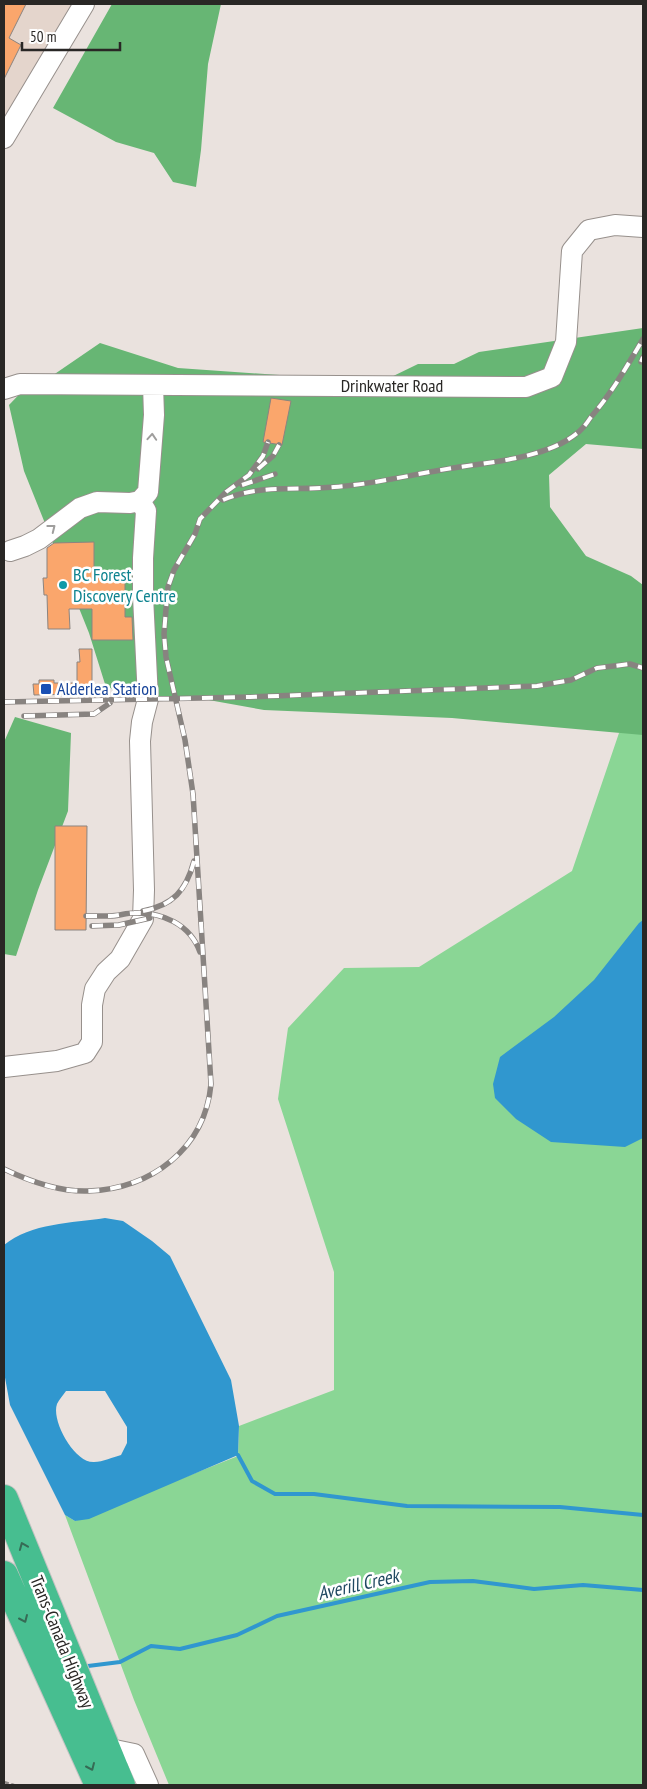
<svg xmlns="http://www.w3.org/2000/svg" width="647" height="1789" font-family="'PT Sans Narrow',sans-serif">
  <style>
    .built { fill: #e4d5cc }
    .green { fill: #8ad695 }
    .forest { fill: #67b674 }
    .water { fill: #3097cf; fill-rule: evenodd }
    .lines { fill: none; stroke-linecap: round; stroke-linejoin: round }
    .stream { stroke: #3097cf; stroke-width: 4 }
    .building { fill: #faa66c; stroke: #8b8480 }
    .minor-casing { stroke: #97908c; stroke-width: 22 }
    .highway-casing { stroke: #c3c3c2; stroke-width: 30 }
    .path { stroke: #8f8986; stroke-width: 2.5; stroke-dasharray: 5 2.5; stroke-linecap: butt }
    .minor { stroke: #fff; stroke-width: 20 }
    .highway { stroke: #47be90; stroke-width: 28 }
    .rail-casing { stroke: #888380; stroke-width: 5.5 }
    .rail { stroke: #fff; stroke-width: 4; stroke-dasharray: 11; stroke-linecap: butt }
    .oneway { stroke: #9f9e9d }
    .oneway2 { stroke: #366b55 }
    .culture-dot { fill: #0f9aa8; stroke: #fff; stroke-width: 2 }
    .transit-dot { fill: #1a4fb4; stroke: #fff; stroke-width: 2 }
    .labels { text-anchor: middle; stroke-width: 5; stroke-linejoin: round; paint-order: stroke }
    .street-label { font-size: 18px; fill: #292725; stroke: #fff }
    .culture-label { font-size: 18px; fill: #0d838f; stroke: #fff; text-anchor: start }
    .transit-label { font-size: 18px; fill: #164399; stroke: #fff; text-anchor: start }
    .water-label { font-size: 19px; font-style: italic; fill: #204861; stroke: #fff }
  </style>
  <rect width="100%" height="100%" fill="#eae2de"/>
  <path class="built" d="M 4,4 L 77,4 L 4,125 Z"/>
  <path class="green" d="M 643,719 L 643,1785 L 169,1785 L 134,1700 L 65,1515 L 75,1521 L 238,1456 L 239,1426 L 334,1390 L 334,1272 L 278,1099 L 288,1028 L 344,968 L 419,967 L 572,871 L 619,733 Z"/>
  <path class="forest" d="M 112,4 L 221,4 L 208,64 L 201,150 L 196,187 L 173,182 L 154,153 L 116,142 L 53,108 Z
    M 643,328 L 643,449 L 586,444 L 549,475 L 550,507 L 586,556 L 631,576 L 643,585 L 643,735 L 452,718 L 264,710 L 203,699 L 128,701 L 105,684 L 89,633 L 24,471 L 9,405 L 32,381 L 43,382 L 100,343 L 178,368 L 381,382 L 418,364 L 454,364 L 479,352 Z
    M 15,717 L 71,733 L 68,811 L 38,890 L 16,956 L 4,954 L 4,742 Z"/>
  <path class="water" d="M 643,920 L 643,1138 L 625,1147 L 551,1142 L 516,1119 L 495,1098 L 493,1084 L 500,1057 L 554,1017 L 594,980 L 639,923 Z
    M 105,1218 L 123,1221 L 152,1241 L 170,1256 L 231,1380 L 239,1426 L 238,1455 L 89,1519 L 75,1521 L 65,1515 L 10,1405 L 4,1372 L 4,1245 C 31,1223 72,1223 105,1218 ZM 66,1391 L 105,1391 L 127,1427 L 127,1443 L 121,1455 C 113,1457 103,1462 94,1462 C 74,1463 51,1420 57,1404 C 59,1400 63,1395 66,1391 Z"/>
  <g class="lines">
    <path class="stream" d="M 238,1455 L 252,1481 L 275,1494 L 314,1494 L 407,1506 L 560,1507 L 643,1515
      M 88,1666 L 120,1662 L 151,1646 L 180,1649 L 237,1635 L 277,1616 L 430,1582 L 473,1581 L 534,1589 L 583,1585 L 643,1590"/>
  </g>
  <path class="building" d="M 4,4 L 26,4 L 9,38 L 21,45 L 4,79 Z
    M 271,398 L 291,401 L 282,445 L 263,442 Z
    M 94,542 L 94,571 L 120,571 L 120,580 L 125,580 L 125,617 L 132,617 L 133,640 L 92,640 L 92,609 L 69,609 L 70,629 L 48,629 L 47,595 L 44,595 L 43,578 L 47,578 L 47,548 L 54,543 Z
    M 79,649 L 92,649 L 92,686 L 77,686 L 78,694 L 34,695 L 33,684 L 39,684 L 39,680 L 54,680 L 54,683 L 77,683 L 77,662 L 80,662 Z
    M 55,826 L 87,826 L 86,930 L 55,930 Z"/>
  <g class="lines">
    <g class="minor-casing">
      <path id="minor" d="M 4,138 L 84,4
        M 4,389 L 20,384 L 526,387 L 552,377 L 566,342 L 572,251 L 589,230 L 615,225 L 643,227
        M 10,551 L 25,546 L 39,539 L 80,508 L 97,502 L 130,503 L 140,501 L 148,492 L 154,415 L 153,385
        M 4,1067 L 57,1061 L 85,1053 L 92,1042 L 92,1005 L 95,989 L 106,972 L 120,959 L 143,919 L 144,890 L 140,741 L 142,722 L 148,699 L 143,596 L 143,558 L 146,511 L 140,501
        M 105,1748 L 134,1754 L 148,1785"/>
    </g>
    <g class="highway-casing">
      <path id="highway" d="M 4,1499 L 121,1785
        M 4,1575 L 99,1785"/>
    </g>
    <path class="path" d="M 4,1782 L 14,1785"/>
    <use href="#minor" class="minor"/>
    <use href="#highway" class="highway"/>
    <g class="rail-casing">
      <path id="rail" d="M 641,362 L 643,357
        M 258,469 L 273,456 L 279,445
        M 242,485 L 275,474
        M 223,500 C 260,484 295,491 334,487 C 375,484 414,474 453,468 C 491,462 546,458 576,434 C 582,430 587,423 591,417 C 612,393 627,366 643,339
        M 4,702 L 250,697 L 537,686 L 571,680 L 597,668 L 630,664 L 643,668
        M 24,716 L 94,714 L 110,703
        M 143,911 C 173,905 186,891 194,861
        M 86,916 C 94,916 102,916 110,916 C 118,916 126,913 134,913 C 162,912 190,924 200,952
        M 92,926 L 119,925 L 150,918
        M 4,1169 C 29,1181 59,1192 88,1191 C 151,1189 205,1149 211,1084 L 193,794 L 185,740 L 166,657 L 164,634 L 166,609 L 168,587 L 174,570 L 195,534 L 200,519 L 226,492 L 249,475 L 263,456 L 268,442"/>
    </g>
    <use href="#rail" class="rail"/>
  </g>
  <defs><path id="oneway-chevron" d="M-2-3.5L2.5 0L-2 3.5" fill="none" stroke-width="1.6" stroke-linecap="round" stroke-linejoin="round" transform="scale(1.25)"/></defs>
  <g class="oneway">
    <use href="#oneway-chevron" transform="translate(152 437) rotate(-86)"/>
    <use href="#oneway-chevron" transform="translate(52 528) rotate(-38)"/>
  </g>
  <g class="oneway2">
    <use href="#oneway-chevron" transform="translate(23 1546) rotate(-112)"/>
    <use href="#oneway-chevron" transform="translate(24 1619) rotate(66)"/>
    <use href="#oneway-chevron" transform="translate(91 1767) rotate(66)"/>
  </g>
  <circle class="culture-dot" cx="63" cy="585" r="5"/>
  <rect class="transit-dot" x="40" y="683" width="12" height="12" rx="2.5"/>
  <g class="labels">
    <g class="street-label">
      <text x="392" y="392">Drinkwater Road</text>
      <text transform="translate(62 1642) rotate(68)" y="6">Trans-Canada Highway</text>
    </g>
    <g class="culture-label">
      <text x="73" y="581">BC Forest<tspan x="73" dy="21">Discovery Centre</tspan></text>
    </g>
    <g class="transit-label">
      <text x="57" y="695">Alderlea Station</text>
    </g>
    <g class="water-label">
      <text transform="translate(358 1584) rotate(-13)" y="7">Averill Creek</text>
    </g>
  </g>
  <rect width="647" height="1789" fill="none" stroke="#292725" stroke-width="10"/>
  <path d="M22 42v8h98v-8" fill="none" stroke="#292725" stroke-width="2.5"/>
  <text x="30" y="42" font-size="15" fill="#292725" stroke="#ffffff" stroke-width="4" paint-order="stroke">50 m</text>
</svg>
